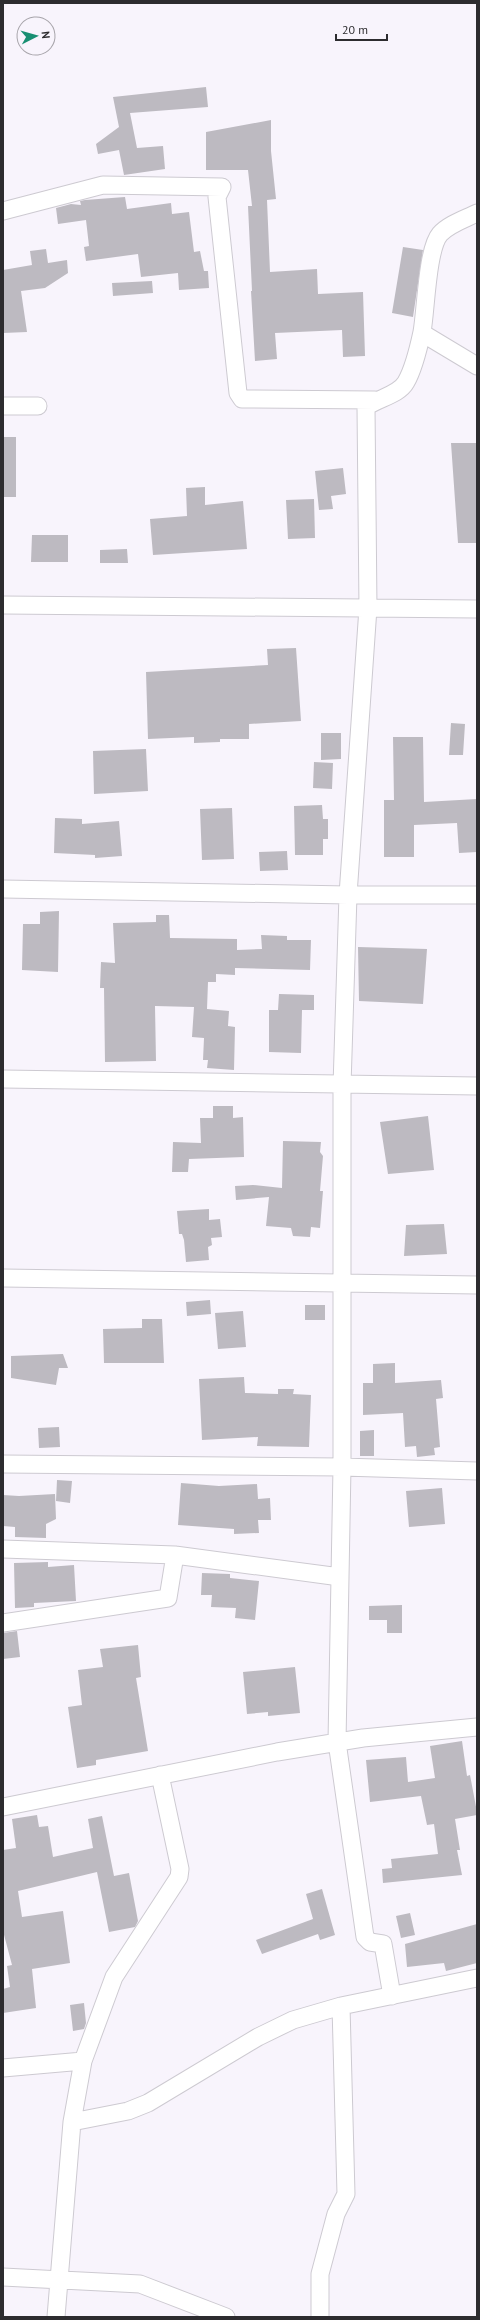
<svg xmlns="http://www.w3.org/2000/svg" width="480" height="2320" font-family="'PT Sans',sans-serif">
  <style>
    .building { fill: #bdbac1 }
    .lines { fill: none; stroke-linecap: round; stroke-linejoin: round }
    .street-casing { stroke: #cdcad1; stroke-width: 19 }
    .street { stroke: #fff; stroke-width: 17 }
  </style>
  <rect width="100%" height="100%" fill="#f8f4fc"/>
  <path class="building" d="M 206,87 L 208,107 L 130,113 L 137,148 L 163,146 L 165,169 L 124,175 L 119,150 L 98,154 L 96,144 L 119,127 L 113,97 Z
    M 271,120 L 271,151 L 276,199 L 267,200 L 270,272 L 317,269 L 318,294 L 363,292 L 365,356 L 343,357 L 342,330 L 275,333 L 277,359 L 255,361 L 251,291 L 252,291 L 248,206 L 252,206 L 248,170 L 206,170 L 206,132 Z
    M 125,197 L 127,209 L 171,203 L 172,214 L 189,212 L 194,252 L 200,251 L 204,271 L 208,271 L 209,288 L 179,290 L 178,273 L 141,277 L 138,254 L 86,261 L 84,247 L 89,246 L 86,220 L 58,224 L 56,208 L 71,204 L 81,205 L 80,201 L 85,200 Z
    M 403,247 L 423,250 L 413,317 L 392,313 Z
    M 46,249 L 48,263 L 67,260 L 68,273 L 45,288 L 21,291 L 27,332 L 3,333 L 3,270 L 32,265 L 30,251 Z
    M 152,281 L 153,293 L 113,296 L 112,283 Z
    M 3,437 L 16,437 L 16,497 L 3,497 Z
    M 451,443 L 477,443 L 477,543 L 458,543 Z
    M 343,468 L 346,494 L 331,496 L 333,509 L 319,510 L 315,471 Z
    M 205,487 L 205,505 L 243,501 L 247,549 L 153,555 L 150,519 L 187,516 L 186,488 Z
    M 314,499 L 315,538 L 288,539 L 286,500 Z
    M 32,535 L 68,535 L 68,562 L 31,562 Z
    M 127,549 L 128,563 L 100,563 L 100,550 Z
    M 296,648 L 301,721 L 249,724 L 249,739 L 220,739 L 220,742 L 194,743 L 194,737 L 148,739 L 146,672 L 268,665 L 267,649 Z
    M 451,723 L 465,724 L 463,755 L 449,755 Z
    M 321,733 L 341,733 L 341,759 L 321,760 Z
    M 393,737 L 423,737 L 424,802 L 477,799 L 477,852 L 459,853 L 457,823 L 414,825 L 414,857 L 384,857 L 384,800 L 394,800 Z
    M 146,749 L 148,791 L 94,794 L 93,751 Z
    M 314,762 L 333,763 L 332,789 L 313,788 Z
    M 322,805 L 323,819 L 328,819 L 328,839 L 323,839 L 323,855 L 295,855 L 294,806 Z
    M 232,808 L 234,859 L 202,860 L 200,809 Z
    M 55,818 L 82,819 L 82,824 L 119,821 L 122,856 L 95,858 L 95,855 L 54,853 Z
    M 287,851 L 288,870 L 260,871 L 259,852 Z
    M 59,911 L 58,972 L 22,970 L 23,924 L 40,924 L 40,912 Z
    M 156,915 L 169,915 L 170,938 L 237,939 L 237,950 L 262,949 L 261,935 L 287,936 L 287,940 L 311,940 L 310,970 L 235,968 L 235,975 L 216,974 L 216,982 L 208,982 L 207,1009 L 229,1011 L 228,1026 L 235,1027 L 234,1070 L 207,1068 L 208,1060 L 203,1060 L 204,1038 L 192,1037 L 194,1007 L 155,1006 L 156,1061 L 105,1062 L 104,988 L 100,988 L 101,962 L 115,963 L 113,923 L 156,922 Z
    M 358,947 L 427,949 L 423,1004 L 359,1001 Z
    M 279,994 L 314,995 L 314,1010 L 302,1010 L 301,1053 L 269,1052 L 269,1010 L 278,1010 Z
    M 213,1106 L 233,1106 L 233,1118 L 243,1117 L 244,1157 L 189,1159 L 188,1172 L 172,1172 L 173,1142 L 201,1143 L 200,1118 L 213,1118 Z
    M 428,1116 L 434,1170 L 388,1174 L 380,1122 Z
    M 283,1141 L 321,1142 L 320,1152 L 323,1156 L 320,1191 L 323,1191 L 320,1228 L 311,1227 L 310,1237 L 293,1236 L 291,1228 L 266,1226 L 269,1197 L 236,1200 L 235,1186 L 253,1185 L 282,1188 Z
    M 209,1209 L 209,1220 L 220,1219 L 222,1237 L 211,1238 L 212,1245 L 208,1247 L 209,1260 L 186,1262 L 184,1240 L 182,1234 L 179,1234 L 177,1211 Z
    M 444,1224 L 447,1254 L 404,1256 L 406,1225 Z
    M 210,1300 L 211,1314 L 187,1316 L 186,1302 Z
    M 305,1305 L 325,1305 L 325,1320 L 305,1320 Z
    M 243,1311 L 246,1347 L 218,1349 L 215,1313 Z
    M 142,1319 L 162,1319 L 164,1363 L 104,1363 L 103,1329 L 142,1328 Z
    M 63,1354 L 68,1368 L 59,1368 L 56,1385 L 11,1378 L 11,1356 Z
    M 395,1363 L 395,1383 L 441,1380 L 443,1398 L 436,1399 L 440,1447 L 434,1448 L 435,1455 L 417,1457 L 416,1446 L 405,1447 L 403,1413 L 363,1415 L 363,1383 L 373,1383 L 373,1364 Z
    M 244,1377 L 245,1393 L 278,1394 L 278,1389 L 294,1389 L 293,1394 L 311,1395 L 309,1447 L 257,1446 L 258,1437 L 202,1440 L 199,1379 Z
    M 59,1427 L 60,1447 L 39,1448 L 38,1428 Z
    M 374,1430 L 374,1456 L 360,1456 L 360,1431 Z
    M 57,1480 L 72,1481 L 70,1503 L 56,1501 Z
    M 181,1483 L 219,1486 L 257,1484 L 258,1499 L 270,1498 L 271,1520 L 258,1520 L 259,1533 L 234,1534 L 234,1529 L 178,1525 Z
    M 442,1488 L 445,1524 L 409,1527 L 406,1491 Z
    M 55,1494 L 56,1519 L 46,1524 L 46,1538 L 15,1537 L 15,1527 L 3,1526 L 3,1495 L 19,1496 Z
    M 48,1562 L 48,1567 L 74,1565 L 76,1601 L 34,1603 L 34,1607 L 15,1608 L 14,1563 Z
    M 202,1573 L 230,1574 L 230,1578 L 259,1581 L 255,1620 L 235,1618 L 236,1608 L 211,1607 L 212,1595 L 201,1595 Z
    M 402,1605 L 402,1633 L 387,1633 L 387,1620 L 369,1620 L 369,1606 Z
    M 17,1631 L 20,1657 L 3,1659 L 3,1633 Z
    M 138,1645 L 141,1677 L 136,1678 L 148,1751 L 96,1760 L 96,1765 L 77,1768 L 68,1707 L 82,1705 L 78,1670 L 103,1667 L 100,1649 Z
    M 295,1667 L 300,1713 L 268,1716 L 268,1712 L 247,1714 L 243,1672 Z
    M 462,1741 L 467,1776 L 470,1775 L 477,1812 L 477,1815 L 455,1819 L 460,1850 L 457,1850 L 462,1875 L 383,1883 L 382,1869 L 392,1868 L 391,1859 L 438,1854 L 434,1824 L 427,1825 L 421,1796 L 370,1802 L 366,1760 L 406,1757 L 408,1782 L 435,1778 L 430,1746 Z
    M 37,1815 L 39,1827 L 48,1826 L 53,1857 L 93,1848 L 88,1819 L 102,1816 L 114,1876 L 129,1873 L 138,1921 L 135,1927 L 109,1932 L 97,1872 L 18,1891 L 22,1917 L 63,1911 L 70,1963 L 32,1969 L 36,2008 L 3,2013 L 3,1989 L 10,1987 L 7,1966 L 12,1965 L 3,1931 L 3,1850 L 16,1848 L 12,1819 Z
    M 322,1889 L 335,1935 L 320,1940 L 318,1934 L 262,1954 L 256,1940 L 313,1919 L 306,1894 Z
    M 410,1913 L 415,1935 L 401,1938 L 396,1916 Z
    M 477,1924 L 477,1963 L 446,1971 L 444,1963 L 407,1967 L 405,1944 Z
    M 84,2003 L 86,2023 L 84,2029 L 73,2031 L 70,2005 Z"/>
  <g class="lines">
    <g class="street-casing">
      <path id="street" d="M 3,211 L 103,185 L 222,187 L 217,197 L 238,393 L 242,399 L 375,400
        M 422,333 L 477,366
        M 3,406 L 38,406
        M 3,605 L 477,609
        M 3,889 L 348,895 L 477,895
        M 3,1079 L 477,1086
        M 3,1278 L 477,1285
        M 3,1464 L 342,1467 L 477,1471
        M 3,1549 L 175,1555 L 340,1577
        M 3,1623 L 168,1598 L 175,1555
        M 3,1807 L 277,1752 L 363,1738 L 477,1727
        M 392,1996 L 383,1944 L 370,1942 L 365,1937 L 337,1742 L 342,1467 L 342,1086 L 348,895 L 368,608 L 366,407 C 378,398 399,395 406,382 C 413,370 419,346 422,332 C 426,310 427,249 440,234 C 449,224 465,219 477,213
        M 3,2068 L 83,2061
        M 72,2122 L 128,2111 L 148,2103 L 258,2037 L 293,2020 L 341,2006 L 477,1978
        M 3,2277 L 140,2284 L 226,2317
        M 56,2317 L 72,2122 L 83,2061 L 114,1977 L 179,1877 L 180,1869 L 160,1775
        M 320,2317 L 320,2274 L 336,2214 L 346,2194 L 341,2006"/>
    </g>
    <use href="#street" class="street"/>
  </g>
  <rect width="480" height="2320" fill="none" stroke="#2d2c2f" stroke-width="8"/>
  <g transform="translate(36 36) rotate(84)"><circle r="19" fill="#f8f4fc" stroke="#a7a4aa"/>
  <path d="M0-3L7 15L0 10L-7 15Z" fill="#188f72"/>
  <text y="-6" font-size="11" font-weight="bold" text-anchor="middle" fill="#2d2c2f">N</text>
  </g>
  <path d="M336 34v6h51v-6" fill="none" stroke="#2d2c2f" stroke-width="2"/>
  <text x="342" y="34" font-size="12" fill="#2d2c2f" stroke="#f8f4fc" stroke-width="3" paint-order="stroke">20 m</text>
</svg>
